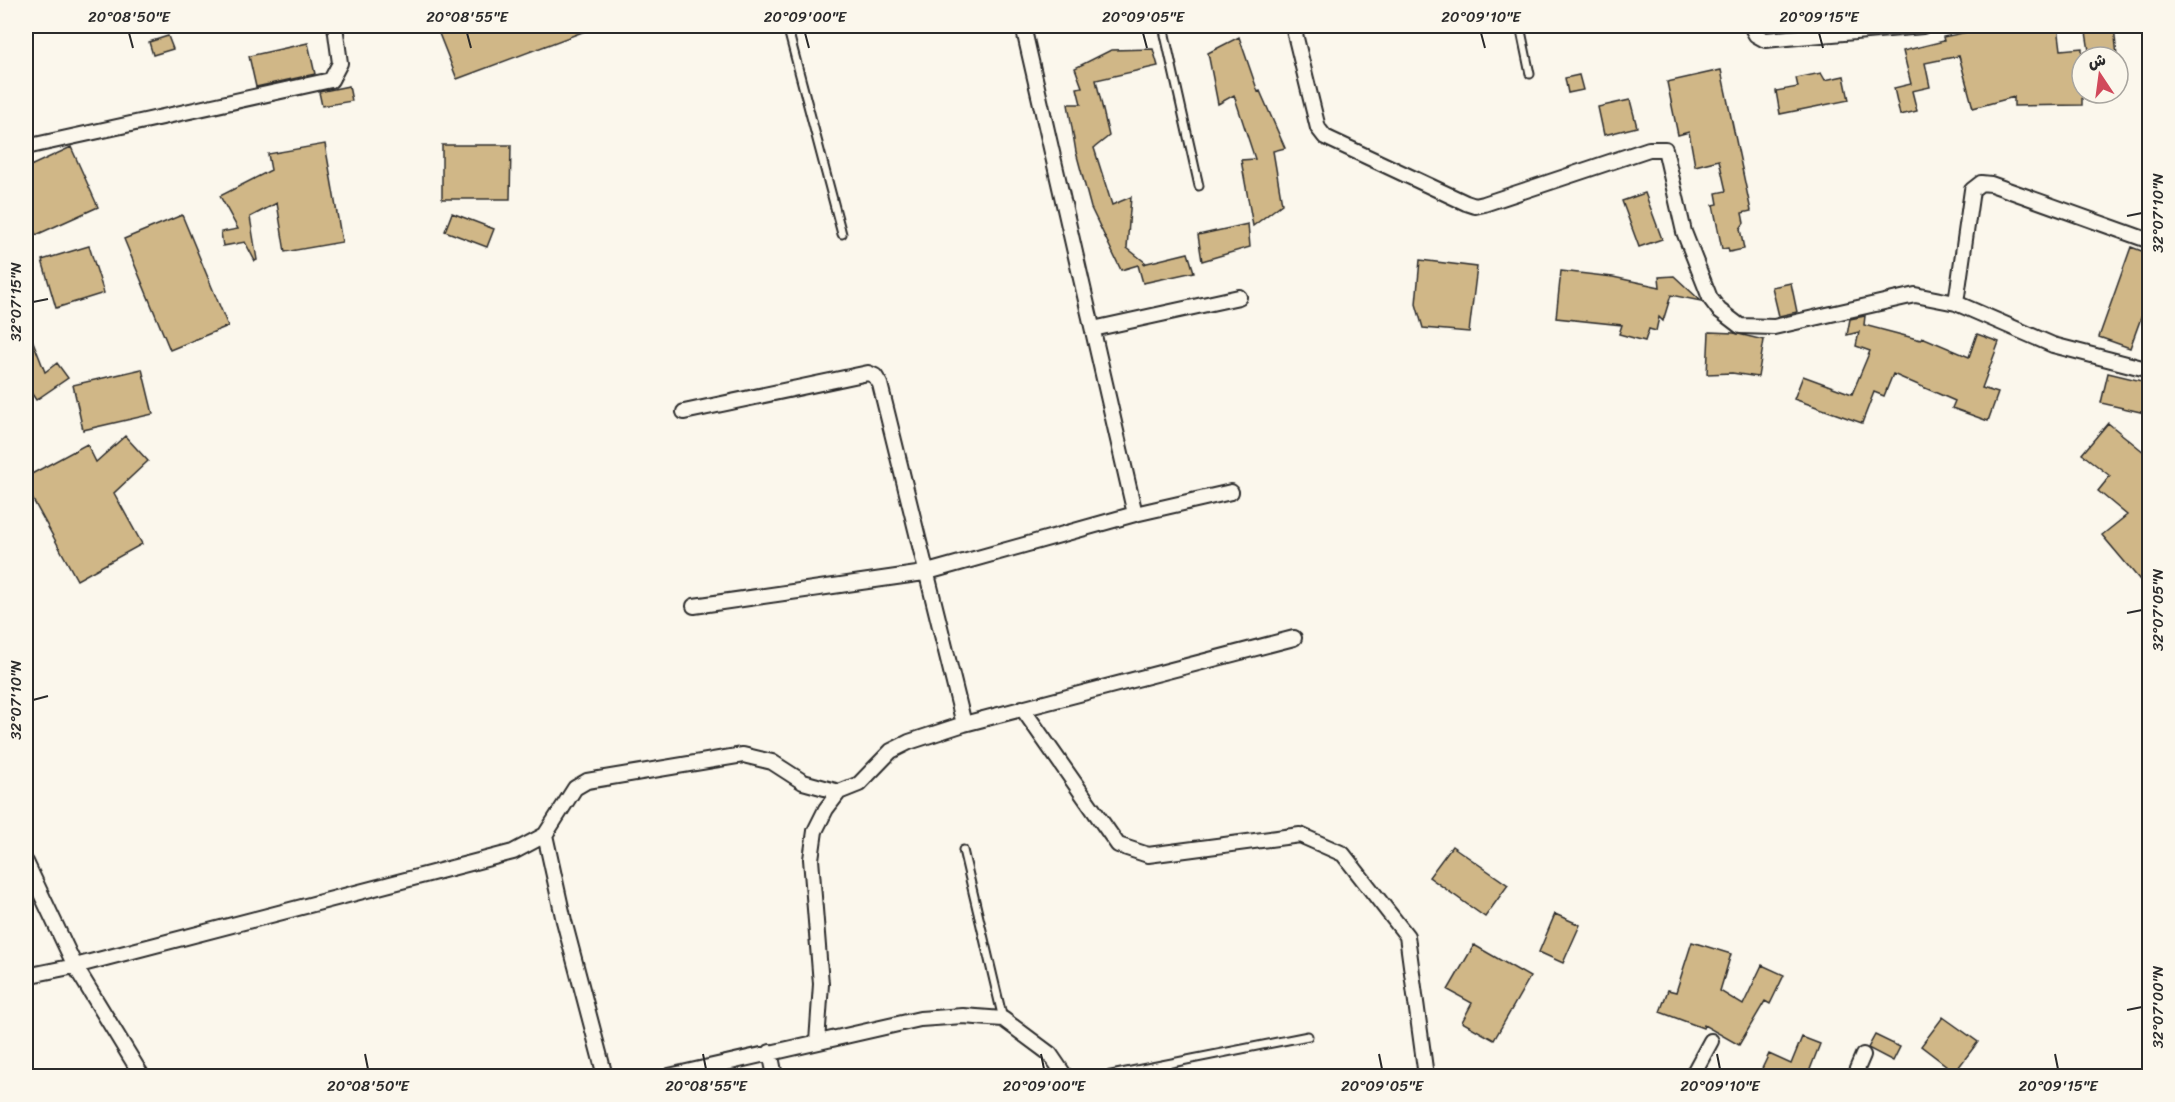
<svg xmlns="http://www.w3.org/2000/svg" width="2175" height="1102" font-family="Sriracha,'Playpen Sans Arabic',sans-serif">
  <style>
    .building { fill: #d0b787; stroke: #2b2b2b; stroke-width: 1.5 }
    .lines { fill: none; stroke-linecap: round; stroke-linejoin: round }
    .service-casing { stroke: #2b2b2b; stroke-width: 11 }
    .minor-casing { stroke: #2b2b2b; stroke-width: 18 }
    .service { stroke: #fbf7ec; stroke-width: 7 }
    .minor { stroke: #fbf7ec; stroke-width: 14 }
    .ticks { fill: none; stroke: #2b2b2b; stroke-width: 2 }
    .neatline { fill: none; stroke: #2b2b2b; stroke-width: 2 }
    .ticks-label { font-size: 15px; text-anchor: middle; fill: #2b2b2b }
  </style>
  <rect width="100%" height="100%" fill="#fbf7ec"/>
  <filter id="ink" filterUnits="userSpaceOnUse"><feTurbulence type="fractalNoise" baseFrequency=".0167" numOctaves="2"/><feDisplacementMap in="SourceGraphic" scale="12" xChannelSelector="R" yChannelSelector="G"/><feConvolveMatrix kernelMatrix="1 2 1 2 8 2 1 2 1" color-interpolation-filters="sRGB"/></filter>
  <g filter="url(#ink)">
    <path class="building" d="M 436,26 L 596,26 L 596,27 L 457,79 Z
      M 2039,26 L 2058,26 L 2061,50 L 2082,48 L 2082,105 L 2014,106 L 2014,97 L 1973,108 L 1959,56 L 1925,63 L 1930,87 L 1912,91 L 1917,111 L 1900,115 L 1894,88 L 1911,84 L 1903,51 L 1944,41 L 1943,37 L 1992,27 L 1993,31 Z
      M 2085,26 L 2114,26 L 2117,57 L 2090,57 Z
      M 168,36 L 173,49 L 153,55 L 149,42 Z
      M 1239,37 L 1258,92 L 1260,91 L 1285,148 L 1273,151 L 1282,204 L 1253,226 L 1241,160 L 1255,159 L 1234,95 L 1218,104 L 1208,53 Z
      M 308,43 L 315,74 L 256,87 L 249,56 Z
      M 1153,49 L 1158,66 L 1096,80 L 1109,136 L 1094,148 L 1112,205 L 1131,197 L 1127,248 L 1146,263 L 1143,264 L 1188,253 L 1194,272 L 1143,283 L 1138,265 L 1121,270 L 1091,208 L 1076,152 L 1068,104 L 1081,104 L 1077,88 L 1082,87 L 1075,68 L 1111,50 Z
      M 1721,70 L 1751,211 L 1742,213 L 1744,223 L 1740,229 L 1744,249 L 1729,252 L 1728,248 L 1722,249 L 1713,205 L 1718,204 L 1716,193 L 1726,191 L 1719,160 L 1695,166 L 1689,132 L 1678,135 L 1667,82 Z
      M 1821,73 L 1825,80 L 1844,76 L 1849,100 L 1780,114 L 1776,91 L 1798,87 L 1796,78 Z
      M 1579,75 L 1583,90 L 1568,93 L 1565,78 Z
      M 349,86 L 352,101 L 322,106 L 319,92 Z
      M 1630,100 L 1637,127 L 1604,135 L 1598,107 Z
      M 325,144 L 342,242 L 285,252 L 277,203 L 250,217 L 257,260 L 255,261 L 245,242 L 223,246 L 221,232 L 238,229 L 220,196 L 271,170 L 268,154 Z
      M 442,145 L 511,145 L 510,199 L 442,199 Z
      M 71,147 L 98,207 L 36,235 L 26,211 L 26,168 Z
      M 1645,193 L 1662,239 L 1639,247 L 1622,201 Z
      M 452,213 L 494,229 L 487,247 L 445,231 Z
      M 182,215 L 228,326 L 170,350 L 124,239 Z
      M 1248,224 L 1250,247 L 1202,261 L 1198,235 Z
      M 89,246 L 104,293 L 56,308 L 42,260 Z
      M 2131,247 L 2150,254 L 2150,288 L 2144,303 L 2146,304 L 2130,348 L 2099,337 Z
      M 1420,260 L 1477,267 L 1469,332 L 1423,328 L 1416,304 Z
      M 1561,271 L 1613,277 L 1660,287 L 1659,277 L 1674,276 L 1701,301 L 1671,295 L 1663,321 L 1659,317 L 1656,331 L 1649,329 L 1645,341 L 1619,334 L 1622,325 L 1556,318 Z
      M 1791,283 L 1797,312 L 1779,316 L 1772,287 Z
      M 1865,316 L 1864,325 L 1921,340 L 1922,337 L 1969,357 L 1977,334 L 1999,342 L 1982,388 L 1998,393 L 1988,421 L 1952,408 L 1955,401 L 1893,374 L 1884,396 L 1874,392 L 1862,423 L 1794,399 L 1803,376 L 1852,394 L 1870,351 L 1856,346 L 1859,332 L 1847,335 L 1850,319 Z
      M 26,324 L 45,372 L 57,363 L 68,378 L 36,400 L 26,385 Z
      M 1709,332 L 1734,333 L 1764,340 L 1758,377 L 1732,373 L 1707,374 Z
      M 142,369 L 153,414 L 83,430 L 73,385 Z
      M 2108,373 L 2150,383 L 2145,413 L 2101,403 Z
      M 2108,423 L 2150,457 L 2150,592 L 2102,535 L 2127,515 L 2098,491 L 2110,476 L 2082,454 Z
      M 125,436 L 148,461 L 114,493 L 142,544 L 77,580 L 26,487 L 26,477 L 87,444 L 96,462 Z
      M 1452,846 L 1508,885 L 1485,917 L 1429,877 Z
      M 1555,914 L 1580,925 L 1563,963 L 1539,952 Z
      M 1692,942 L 1731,954 L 1720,991 L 1743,1005 L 1762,965 L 1784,975 L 1770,1004 L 1765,1001 L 1739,1045 L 1704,1025 L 1703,1028 L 1660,1012 L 1668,990 L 1676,992 Z
      M 1474,945 L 1530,977 L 1494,1040 L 1462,1022 L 1472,1003 L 1448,990 Z
      M 1943,1017 L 1978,1042 L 1955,1072 L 1921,1046 Z
      M 1875,1035 L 1900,1047 L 1893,1061 L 1868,1048 Z
      M 1802,1037 L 1820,1044 L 1809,1072 L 1818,1077 L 1758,1077 L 1769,1054 L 1791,1064 Z"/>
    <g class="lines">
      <g class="service-casing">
        <path id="service" d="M 787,26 L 842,234
          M 1163,26 L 1199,186
          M 1520,26 L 1530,74
          M 963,850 L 1003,1019
          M 1106,1076 L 1308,1036"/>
      </g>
      <g class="minor-casing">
        <path id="minor" d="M 1023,26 L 1135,514
          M 1293,26 L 1318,128 L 1325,137 L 1466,203 L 1475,206 L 1484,204 L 1649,149 L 1665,149 L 1684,232 L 1710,298 L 1719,310 L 1740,326 L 1774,327 L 1915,295 L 1956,303 L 2053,345 L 2150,370
          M 1751,26 L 1756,35 L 1765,40 L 1923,26
          M 26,147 L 331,80 L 340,63 L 335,26
          M 1956,303 L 1972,190 L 1981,183 L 1991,184 L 2150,241
          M 1093,329 L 1239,297
          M 684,412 L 868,373 L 875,376 L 880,384 L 964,724
          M 694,606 L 924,573 L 1135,514 L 1231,492
          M 1022,708 L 1118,845 L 1148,855 L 1300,835 L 1343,854 L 1407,936 L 1426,1076
          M 545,835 L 564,921 L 605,1076
          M 26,862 L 75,966 L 142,1076
          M 26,976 L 75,966 L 513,852 L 545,835 L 575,788 L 587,781 L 743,755 L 772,762 L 803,782 L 839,792 L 859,784 L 891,751 L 909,742 L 964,724 L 1294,638
          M 817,1042 L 821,984 L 811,859 L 815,831 L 826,809 L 839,792
          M 770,1052 L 775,1076
          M 669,1076 L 920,1019 L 963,1016 L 1003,1019 L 1050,1054 L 1065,1076
          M 1692,1076 L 1711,1041
          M 1854,1076 L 1863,1055"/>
      </g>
      <use href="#service" class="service"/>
      <use href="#minor" class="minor"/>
    </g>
  </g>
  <path class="ticks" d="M 129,33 L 133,48M 467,33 L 471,48M 805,33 L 809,48M 1143,33 L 1147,48M 1481,33 L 1485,48M 1819,33 L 1823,48M 2127,216 L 2142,213M 33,302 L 48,299M 2127,613 L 2142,610M 33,700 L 48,696M 2127,1010 L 2142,1007M 365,1054 L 368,1069M 703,1054 L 706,1069M 1041,1054 L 1044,1069M 1379,1054 L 1382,1069M 1717,1054 L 1720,1069M 2055,1054 L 2058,1069"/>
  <rect width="2175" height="1102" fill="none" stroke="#fbf7ec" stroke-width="66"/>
  <g transform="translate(2100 75) rotate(347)"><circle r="28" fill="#fbf7ec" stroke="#a8a59f" stroke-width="1.5"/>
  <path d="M0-4.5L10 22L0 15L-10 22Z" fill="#d1495b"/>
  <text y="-9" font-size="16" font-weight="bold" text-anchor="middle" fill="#2b2b2b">ش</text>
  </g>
  <rect x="33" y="33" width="2109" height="1036" class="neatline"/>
  <g class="ticks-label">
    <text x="129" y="22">20°08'50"E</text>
    <text x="467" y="22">20°08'55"E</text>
    <text x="805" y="22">20°09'00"E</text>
    <text x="1143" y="22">20°09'05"E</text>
    <text x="1481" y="22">20°09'10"E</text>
    <text x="1819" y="22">20°09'15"E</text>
    <text transform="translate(2158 213) rotate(-90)" y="5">32°07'10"N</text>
    <text transform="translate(16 302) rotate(-90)" y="5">32°07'15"N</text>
    <text transform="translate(2158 610) rotate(-90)" y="5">32°07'05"N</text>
    <text transform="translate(16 700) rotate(-90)" y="5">32°07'10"N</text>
    <text transform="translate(2158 1007) rotate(-90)" y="5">32°07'00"N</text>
    <text x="368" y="1091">20°08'50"E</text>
    <text x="706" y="1091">20°08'55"E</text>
    <text x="1044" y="1091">20°09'00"E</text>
    <text x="1382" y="1091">20°09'05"E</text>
    <text x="1720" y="1091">20°09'10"E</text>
    <text x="2058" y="1091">20°09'15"E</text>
  </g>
</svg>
